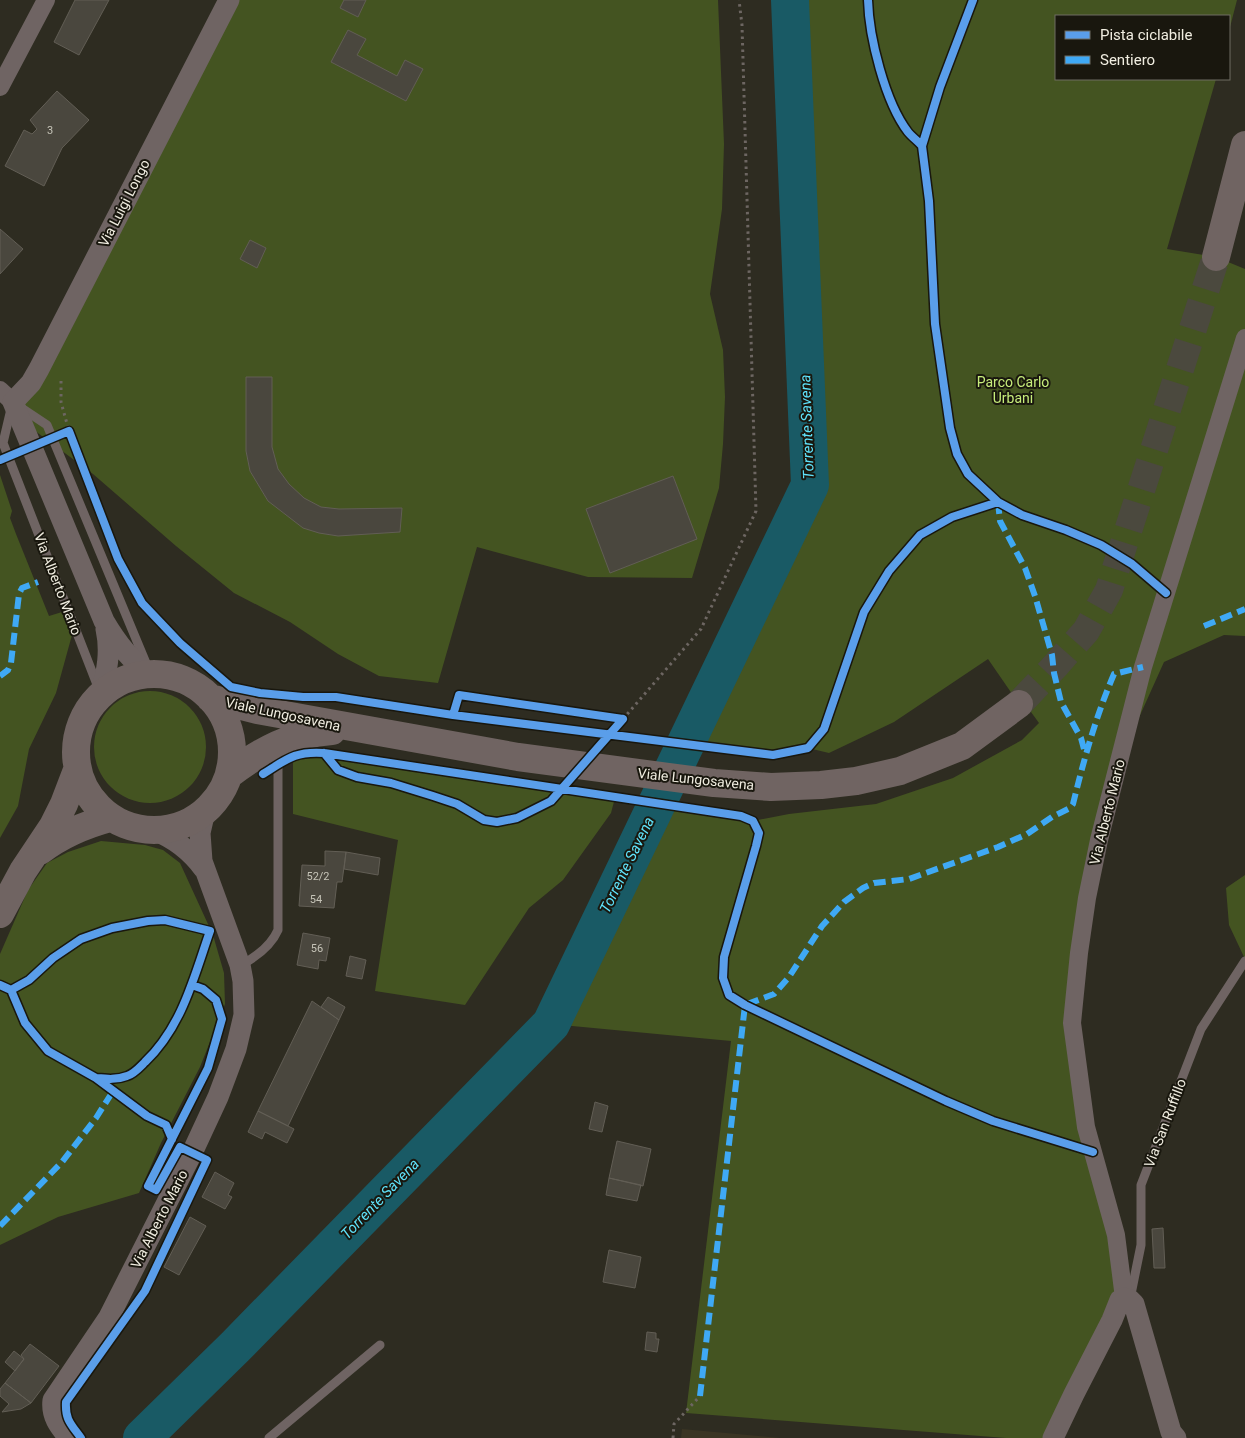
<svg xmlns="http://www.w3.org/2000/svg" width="1245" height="1438" font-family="Roboto,sans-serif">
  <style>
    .education { fill: #3b3524 }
    .green { fill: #445421 }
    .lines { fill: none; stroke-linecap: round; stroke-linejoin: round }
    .river { stroke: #195a65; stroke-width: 38 }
    .building { fill: #4a473e; stroke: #625e55 }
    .primary-tunnel { stroke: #4b493e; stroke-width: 28; stroke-dasharray: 28 14; stroke-linecap: butt }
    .path { stroke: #6d6662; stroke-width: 3; stroke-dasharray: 2.5 4; stroke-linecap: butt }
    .service { stroke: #6f6463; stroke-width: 9 }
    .minor { stroke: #6f6463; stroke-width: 18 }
    .tertiary { stroke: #6f6463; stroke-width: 21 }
    .primary { stroke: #706462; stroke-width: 28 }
    .quiet { stroke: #3fa9f5; stroke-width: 6; stroke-dasharray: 12 6; stroke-linecap: butt }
    .cycleway-casing { stroke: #19170e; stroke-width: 11 }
    .cycleway { stroke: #5a9eea; stroke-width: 8 }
    .labels { text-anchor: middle; stroke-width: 4; stroke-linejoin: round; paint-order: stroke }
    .number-label { font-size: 11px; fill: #c6c4b8 }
    .street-label { font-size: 14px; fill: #f0ede0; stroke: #19170e }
    .park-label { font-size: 14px; fill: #c7ed7b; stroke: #19170e }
    .water-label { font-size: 15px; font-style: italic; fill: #5fe2fa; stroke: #19170e }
  </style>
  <rect width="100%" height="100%" fill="#2e2c21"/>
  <path class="education" d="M 682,1429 L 780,1438 L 681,1438 Z"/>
  <path class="green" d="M 223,0 L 718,0 L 724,144 L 722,209 L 710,294 L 723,350 L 725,397 L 723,444 L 719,488 L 692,578 L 588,577 L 477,547 L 438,683 L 379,676 L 338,654 L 290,622 L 234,593 L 176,546 L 93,474 L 11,413 Z
    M 790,0 L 1237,0 L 1229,31 L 1229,16 L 1056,16 L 1056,79 L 1216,79 L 1167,249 L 1216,257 L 1245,269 L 1245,636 L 1224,635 L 1164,662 L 1119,762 L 1099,840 L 1075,1045 L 1128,1270 L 1043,1438 L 1006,1438 L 686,1413 L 731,1041 L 551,1024 L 659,804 L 741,816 L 753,821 L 789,814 L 876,804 L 953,778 L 1022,740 L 1039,723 L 1031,712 L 1019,704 L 988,659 L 894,722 L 829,753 L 808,748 L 773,755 L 685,745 L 810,485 Z
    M 0,475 L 12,511 L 10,518 L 16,534 L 49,616 L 62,612 L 72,635 L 56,693 L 29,749 L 18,806 L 0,838 Z
    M94 747a56 56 0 1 1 112 0a56 56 0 1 1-112 0Z
    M 335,752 L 616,794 L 611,813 L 563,880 L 529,908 L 465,1005 L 375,991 L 398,840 L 293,814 L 293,761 L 307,756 Z
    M 101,841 L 145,845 L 163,850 L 180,863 L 213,935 L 224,973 L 225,1004 L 200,1067 L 161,1143 L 139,1193 L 58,1217 L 0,1245 L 0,954 L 28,890 L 47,863 L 68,852 Z
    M 1245,875 L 1245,959 L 1229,925 L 1226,888 Z"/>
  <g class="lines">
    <path class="river" d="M 142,1438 L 235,1347 L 551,1024 L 810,485 L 790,0"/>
  </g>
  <path class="building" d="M 75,0 L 109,0 L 79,55 L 54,42 Z
    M 344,0 L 366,0 L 358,17 L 340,8 Z
    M 348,30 L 366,39 L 357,55 L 397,76 L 405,60 L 423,69 L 406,101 L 331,62 Z
    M 57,91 L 89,120 L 62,148 L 44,186 L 5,166 L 24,130 L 32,134 L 37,129 L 30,120 Z
    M 0,229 L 23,249 L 0,274 Z
    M 250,240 L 266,248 L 257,268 L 240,259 Z
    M 246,377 L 272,377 L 272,447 L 278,469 L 289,484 L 304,498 L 321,507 L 339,509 L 402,508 L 400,532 L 338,536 L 319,533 L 303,528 L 268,501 L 250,471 L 246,451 Z
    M 673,476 L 697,539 L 610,573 L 586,509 Z
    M 325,851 L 346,852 L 342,882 L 337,882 L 334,908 L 299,906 L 302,865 L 325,866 Z
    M 346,852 L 380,858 L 378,875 L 344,869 Z
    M 303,933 L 330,938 L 326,961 L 319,960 L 318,969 L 297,965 Z
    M 350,956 L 366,960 L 362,979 L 346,976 Z
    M 328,997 L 345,1007 L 339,1020 L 321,1007 Z
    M 312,1001 L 339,1020 L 288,1126 L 258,1111 Z
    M 595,1102 L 608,1106 L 602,1132 L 589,1129 Z
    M 258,1111 L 294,1129 L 287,1143 L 265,1132 L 262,1139 L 248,1132 Z
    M 617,1141 L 651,1149 L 643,1186 L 609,1178 Z
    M 215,1172 L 234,1183 L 228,1195 L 232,1197 L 225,1209 L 202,1197 Z
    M 609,1178 L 641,1185 L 637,1201 L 606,1195 Z
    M 190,1217 L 206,1226 L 179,1275 L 164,1267 Z
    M 1163,1228 L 1165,1268 L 1154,1268 L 1152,1229 Z
    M 609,1250 L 641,1257 L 635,1288 L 603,1282 Z
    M 647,1332 L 656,1333 L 656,1339 L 659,1339 L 657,1352 L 645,1350 Z
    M 30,1344 L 59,1366 L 31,1403 L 5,1383 L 24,1359 L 21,1355 Z
    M 14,1351 L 24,1359 L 15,1371 L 5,1362 Z
    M 5,1383 L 31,1403 L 21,1409 L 2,1412 L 9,1404 L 0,1396 L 0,1389 Z"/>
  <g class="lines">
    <path class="primary-tunnel" d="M 1019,704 L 1057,664 L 1086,631 L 1109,590 L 1216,257"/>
    <path class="path" d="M 61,381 L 61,402 L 69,431
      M 623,719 L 701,629 L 756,511 L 742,25 L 739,0
      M 673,1438 L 674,1424 L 700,1396"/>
    <path class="service" d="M 20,407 L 47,425 L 146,663
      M 11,409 L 3,443 L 98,687
      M 241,965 C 256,957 271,946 278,930 L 278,765
      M 1130,1299 L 1141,1245 L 1141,1185 L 1201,1029 L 1245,961
      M 269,1438 L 380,1345"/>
    <path class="minor" d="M 0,87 L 46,0
      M 0,390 L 13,402
      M 1124,1298 L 1116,1235 L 1086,1127 L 1075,1045 L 1072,1023 L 1079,953 L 1087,898 L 1099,840 L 1143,667 L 1245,338"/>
    <path class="tertiary" d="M 150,674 C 130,660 117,643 104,621 L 13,402 L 31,383 L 39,369 L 229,0
      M 101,694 C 107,671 111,652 106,629
      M 153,830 C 174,838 190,850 204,869
      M 69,1438 C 59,1426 51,1416 53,1400 L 109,1317 L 192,1153 L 218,1097 L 236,1049 L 244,1015 L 243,981 L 240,965 L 202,861 L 200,833 L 205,811
      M 1053,1438 L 1074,1394 L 1112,1320 L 1120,1300 L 1124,1298 L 1130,1300 L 1134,1304 L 1171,1432 L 1176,1438"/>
    <path class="primary" d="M 1216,257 L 1245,145
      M76 752a78 78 0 1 1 156 0a78 78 0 1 1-156 0Z
      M 210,698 L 257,710 L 518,757 L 714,783 L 771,787 L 821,785 L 856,781 L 900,771 L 962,746 L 1019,704
      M 230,774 C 262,750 290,734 332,731
      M 40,851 C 62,834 84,825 110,818
      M 0,914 L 23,871 L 53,826 L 64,804 L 77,770"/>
    <path class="quiet" d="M 998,502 L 1000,521 L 1025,568 L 1035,596 L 1052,655 L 1054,673 L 1061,702 L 1081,738 L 1085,753
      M 1204,626 L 1245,609
      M 0,676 L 8,670 L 11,663 L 19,594 L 22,588 L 38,582
      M 0,1226 L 62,1162 L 96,1118 L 115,1088
      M 700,1396 L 745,1005 L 774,994 L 789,977 L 822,926 L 844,902 L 863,888 L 874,883 L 909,879 L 998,847 L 1027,834 L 1052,817 L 1070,808 L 1073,804 C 1084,759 1096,716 1114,674 L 1143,667"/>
    <g class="cycleway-casing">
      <path id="cycleway" d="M 868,0 C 869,37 885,102 908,132 C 912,137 918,141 922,146
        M 973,0 L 940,87 L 922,146 L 929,201 L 935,324 L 950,428 L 957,454 L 968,474 L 998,502 L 1022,515 L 1066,530 L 1101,545 L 1132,564 L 1166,593
        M 0,460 L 69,431 L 118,559 L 142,603 L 180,643 L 231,687 L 260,693 L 303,697 L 336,697 L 453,715 L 773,755 L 808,748 L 824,729 L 864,612 L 889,571 L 920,535 L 952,517 L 998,502
        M 453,715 L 459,695 L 623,719
        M 324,753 L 338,770 L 357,777 L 391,783 L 433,796 L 457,804 L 484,820 L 497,822 L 517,818 L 551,801 L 623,719
        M 263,774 C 287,759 295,751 324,753 L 741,816 L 753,821 L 759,833 L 756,846 L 724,957 L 723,978 L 729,995 L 745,1005 L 946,1101 L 993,1121 L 1093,1152
        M 0,985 L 11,990 L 25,1023 L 48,1051 L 96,1078 L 147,1116 L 166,1125 L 172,1139
        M 11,990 L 29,980 L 53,958 L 81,939 L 112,928 L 148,921 L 165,920 L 210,931 C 194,977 182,1027 145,1062 C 140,1067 134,1074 127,1076 C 117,1080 107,1079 96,1078
        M 81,1438 C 71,1424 65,1420 66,1402 L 145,1291 L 207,1160 L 180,1147 L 156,1190 L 148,1186 L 208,1068 L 222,1019 L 216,1000 L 203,989 L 192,985"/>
    </g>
    <use href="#cycleway" class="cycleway"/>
  </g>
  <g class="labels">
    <g class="number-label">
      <text x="50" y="134">3</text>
      <text x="318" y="880">52/2</text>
      <text x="316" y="903">54</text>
      <text x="317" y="952">56</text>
    </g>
    <g class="street-label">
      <text transform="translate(124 203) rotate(-63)" y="5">Via Luigi Longo</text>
      <text transform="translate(58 584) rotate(69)" y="5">Via Alberto Mario</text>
      <text transform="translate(283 714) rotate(12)" y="5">Viale Lungosavena</text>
      <text transform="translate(696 779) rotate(6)" y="5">Viale Lungosavena</text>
      <text transform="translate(1107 812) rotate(-76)" y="5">Via Alberto Mario</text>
      <text transform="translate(1165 1123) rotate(-69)" y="5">Via San Ruffillo</text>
      <text transform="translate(159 1219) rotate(-63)" y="5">Via Alberto Mario</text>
    </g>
    <g class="park-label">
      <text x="1013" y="387">Parco Carlo<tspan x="1013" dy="16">Urbani</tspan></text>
    </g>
    <g class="water-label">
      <text transform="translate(807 427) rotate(-92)" y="5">Torrente Savena</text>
      <text transform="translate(627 865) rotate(-64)" y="5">Torrente Savena</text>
      <text transform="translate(380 1199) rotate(-46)" y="5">Torrente Savena</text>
    </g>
  </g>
  <rect x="1055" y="15" width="175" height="65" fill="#19170e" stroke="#6f6d62"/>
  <rect x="1065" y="31" width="25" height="8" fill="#5a9eea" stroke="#6f6d62"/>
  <text x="1100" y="40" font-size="15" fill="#f0ede0">Pista ciclabile</text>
  <rect x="1065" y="56" width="25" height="8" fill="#3fa9f5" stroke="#6f6d62"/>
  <text x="1100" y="65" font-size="15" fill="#f0ede0">Sentiero</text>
</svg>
